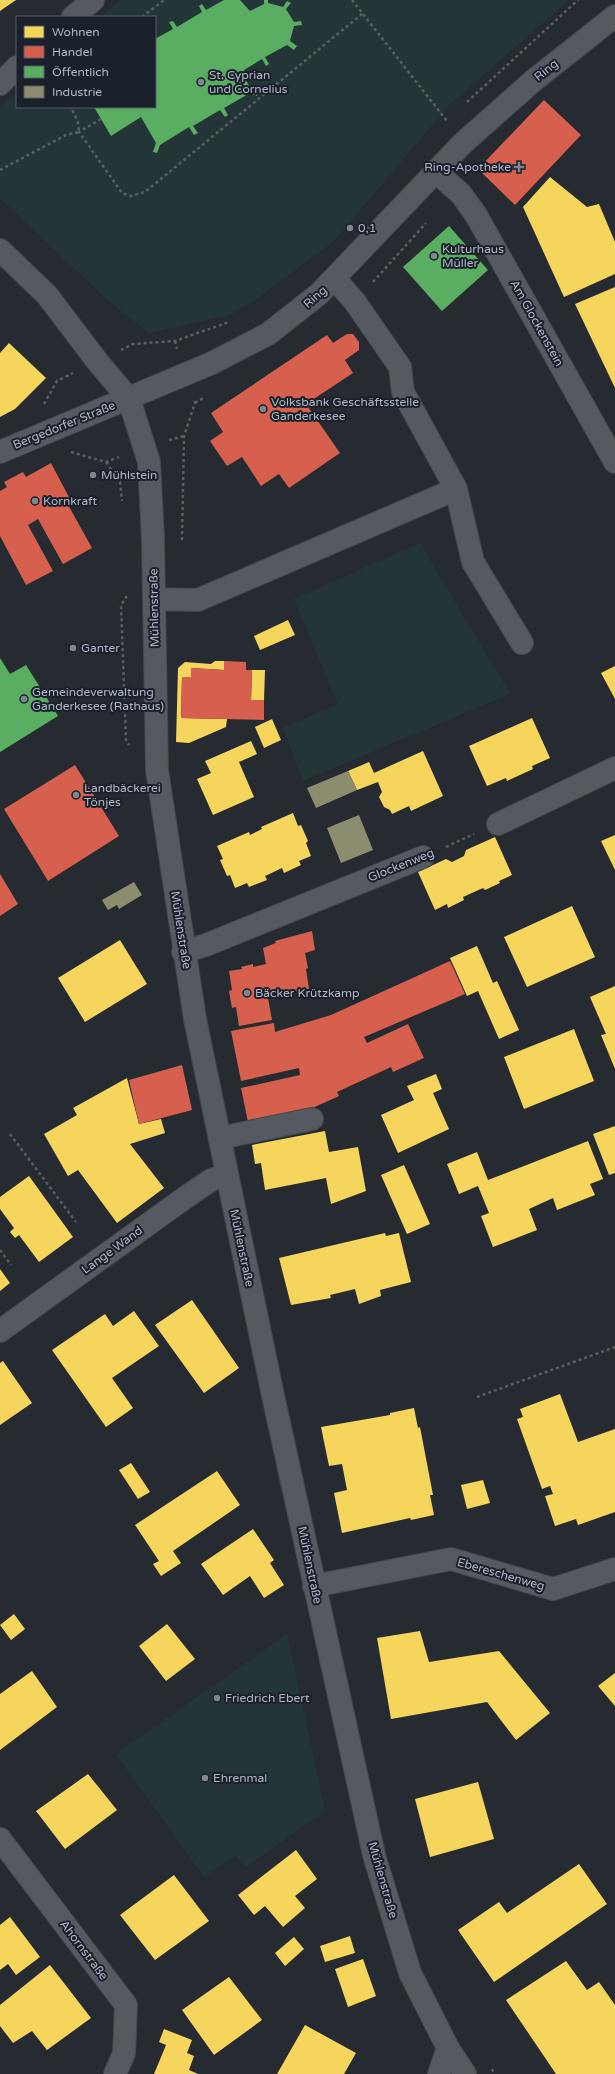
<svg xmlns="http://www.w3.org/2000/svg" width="615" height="2074" font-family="'Varela Round',sans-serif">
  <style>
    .green { fill: #243537 }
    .homes { fill: #f6d55c }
    .shops { fill: #d6604d }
    .public { fill: #5aae61 }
    .industry { fill: #8c8c6e }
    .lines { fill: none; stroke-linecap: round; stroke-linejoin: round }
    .minor-casing { stroke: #44474c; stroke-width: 24 }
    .path { stroke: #595e63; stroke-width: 2.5; stroke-dasharray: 3 3; stroke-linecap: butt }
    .minor { stroke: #555960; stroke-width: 22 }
    .poi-dot { fill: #7f8591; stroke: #1a212b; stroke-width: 1.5 }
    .labels { text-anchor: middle; stroke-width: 4; stroke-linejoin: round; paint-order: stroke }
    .street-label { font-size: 12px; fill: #afb6c4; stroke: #1a212b }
    .poi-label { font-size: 12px; fill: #afb6c4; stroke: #1a212b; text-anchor: start }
  </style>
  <rect width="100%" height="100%" fill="#262b31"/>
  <path class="green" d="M 121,0 L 569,0 L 449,105 L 334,241 L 257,299 L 230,315 L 149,333 L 105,298 L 0,198 L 0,108 L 17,91 L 17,107 L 155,107 L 155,17 L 100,17 Z
    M 420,543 L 510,694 L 303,781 L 283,728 L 338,704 L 294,599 Z
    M 287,1634 L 325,1811 L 246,1867 L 236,1855 L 204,1877 L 116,1754 Z"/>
  <path class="homes" d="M 0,0 L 16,0 L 0,11 Z
    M 550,177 L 587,207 L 599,204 L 615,242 L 615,274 L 564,297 L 523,207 Z
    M 615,287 L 615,388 L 575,304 Z
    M 9,343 L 46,378 L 15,409 L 0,417 L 0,353 Z
    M 288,620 L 295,635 L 260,650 L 254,636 Z
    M 215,661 L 224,661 L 224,670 L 191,668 L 191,677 L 182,677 L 181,718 L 227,719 L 226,727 L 189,743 L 176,742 L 178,668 L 185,662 L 211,664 Z
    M 615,666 L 615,699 L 601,673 Z
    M 252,670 L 265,670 L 264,700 L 251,700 Z
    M 532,718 L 550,758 L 532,766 L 533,769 L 507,781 L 506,778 L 487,786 L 469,746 Z
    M 272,719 L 281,740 L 264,748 L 255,727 Z
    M 251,741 L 257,754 L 239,762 L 254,797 L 213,815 L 197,779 L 211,773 L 205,761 Z
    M 423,751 L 443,796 L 411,811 L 409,806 L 392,814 L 390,810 L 384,807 L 379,797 L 382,792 L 378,782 L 357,790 L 348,771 L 369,762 L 374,773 Z
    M 293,813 L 298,826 L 301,825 L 308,841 L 306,843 L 311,856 L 299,861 L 301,865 L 284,873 L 282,868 L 265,876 L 267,880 L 249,887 L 247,883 L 235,888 L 230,875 L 227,876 L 220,860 L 223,859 L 217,846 L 249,832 L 250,835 L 262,829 L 261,827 Z
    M 615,835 L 615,870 L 601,841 Z
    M 495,837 L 512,875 L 499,881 L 500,883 L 485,890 L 483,888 L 463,897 L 464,900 L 448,908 L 447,904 L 435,910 L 418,872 L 446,859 L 452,862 L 464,856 L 466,850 Z
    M 572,906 L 595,957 L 527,987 L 504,937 Z
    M 120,940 L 147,984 L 85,1022 L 58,978 Z
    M 477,946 L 493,983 L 497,981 L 519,1030 L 499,1039 L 478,991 L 467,996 L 450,958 Z
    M 615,986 L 615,1069 L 601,1035 L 606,1034 L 590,997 Z
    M 574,1029 L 594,1081 L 524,1109 L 504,1057 Z
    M 436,1074 L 442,1089 L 433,1093 L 449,1129 L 398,1153 L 381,1115 L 414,1100 L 407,1086 Z
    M 127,1078 L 139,1124 L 161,1119 L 165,1133 L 130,1144 L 164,1188 L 117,1223 L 78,1170 L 68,1176 L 44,1134 L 77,1115 L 73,1108 Z
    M 615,1126 L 615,1173 L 609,1175 L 593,1134 Z
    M 325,1131 L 329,1152 L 358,1147 L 366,1191 L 331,1204 L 326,1178 L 265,1190 L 261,1163 L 255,1164 L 252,1145 Z
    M 588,1141 L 603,1179 L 590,1184 L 595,1195 L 557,1210 L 553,1198 L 529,1209 L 537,1230 L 493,1247 L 481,1216 L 489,1213 L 478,1186 L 459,1194 L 447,1164 L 477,1152 L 488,1180 Z
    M 404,1165 L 430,1224 L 407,1234 L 381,1175 Z
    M 29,1176 L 73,1237 L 39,1262 L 19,1235 L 15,1238 L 10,1232 L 14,1228 L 0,1209 L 0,1197 Z
    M 385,1233 L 386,1236 L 399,1233 L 411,1282 L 380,1290 L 381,1296 L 359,1304 L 355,1289 L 330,1295 L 331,1298 L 291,1305 L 279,1258 Z
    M 0,1269 L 10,1283 L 0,1291 Z
    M 192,1300 L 239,1368 L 204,1393 L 155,1325 Z
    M 134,1311 L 159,1346 L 112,1378 L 133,1408 L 106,1427 L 52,1350 L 105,1314 L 113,1326 Z
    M 3,1361 L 32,1403 L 0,1425 L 0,1363 Z
    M 560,1394 L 578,1442 L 615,1429 L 615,1512 L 578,1525 L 576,1519 L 555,1526 L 545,1496 L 553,1494 L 550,1486 L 542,1489 L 517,1419 L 523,1417 L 520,1409 Z
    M 414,1408 L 418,1428 L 420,1427 L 433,1495 L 430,1495 L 434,1515 L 411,1520 L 410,1518 L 342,1533 L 334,1493 L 347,1490 L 342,1464 L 329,1466 L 321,1427 L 390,1415 L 390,1413 Z
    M 131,1463 L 150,1492 L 138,1499 L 119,1470 Z
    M 217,1471 L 240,1505 L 173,1551 L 181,1563 L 161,1576 L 153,1564 L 159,1561 L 135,1525 Z
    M 483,1480 L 490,1503 L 467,1509 L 461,1485 Z
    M 253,1529 L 274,1560 L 270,1563 L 284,1585 L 264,1598 L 250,1576 L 223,1595 L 201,1564 Z
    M 14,1614 L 25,1629 L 11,1640 L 0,1625 Z
    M 167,1624 L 195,1659 L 166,1681 L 139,1646 Z
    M 420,1631 L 429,1662 L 499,1651 L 550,1713 L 516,1740 L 487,1702 L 391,1719 L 377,1638 Z
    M 32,1671 L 57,1707 L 0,1750 L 0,1694 Z
    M 615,1673 L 615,1706 L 598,1686 Z
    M 88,1774 L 117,1810 L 65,1849 L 36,1811 Z
    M 478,1782 L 494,1839 L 430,1857 L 415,1799 Z
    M 296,1850 L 317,1879 L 295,1896 L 305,1908 L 283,1927 L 265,1906 L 254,1915 L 238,1895 Z
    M 579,1864 L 607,1904 L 494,1982 L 458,1930 L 499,1902 L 507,1913 Z
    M 174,1875 L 209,1921 L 155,1960 L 120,1915 Z
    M 10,1917 L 40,1957 L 16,1975 L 8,1964 L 0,1970 L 0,1925 Z
    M 350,1936 L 355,1953 L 325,1962 L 320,1946 Z
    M 294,1937 L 304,1949 L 285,1966 L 275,1953 Z
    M 363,1959 L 376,1996 L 348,2007 L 335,1969 Z
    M 566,1961 L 587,1990 L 599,1982 L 615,2005 L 615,2074 L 556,2074 L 506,2000 Z
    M 50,1965 L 91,2018 L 47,2050 L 32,2031 L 13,2043 L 0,2026 L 0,2005 Z
    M 229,1977 L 262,2020 L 214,2055 L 182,2010 Z
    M 305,2025 L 356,2053 L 344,2074 L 277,2074 Z
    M 164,2029 L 192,2040 L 187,2053 L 194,2056 L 189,2070 L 198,2074 L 154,2074 L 166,2045 L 159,2042 Z"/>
  <path class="shops" d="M 544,100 L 581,135 L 515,205 L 478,169 Z
    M 347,334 L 353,334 L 359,342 L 359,350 L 345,360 L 353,373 L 306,404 L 340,453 L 289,488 L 279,474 L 261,486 L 242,457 L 227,466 L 210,441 L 223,432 L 211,413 L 327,335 L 333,343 Z
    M 51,463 L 71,501 L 67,503 L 92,548 L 63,564 L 38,519 L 28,525 L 53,571 L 26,585 L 0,536 L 0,491 L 7,487 L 4,482 L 23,472 L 26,477 Z
    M 224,661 L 246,662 L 246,670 L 252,670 L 251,700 L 264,700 L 264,720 L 181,718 L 182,677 L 191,677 L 191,668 L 224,670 Z
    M 75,765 L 119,836 L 48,881 L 4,809 Z
    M 0,874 L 18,904 L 0,916 Z
    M 312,931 L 315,950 L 305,953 L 308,968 L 306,969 L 309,989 L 268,998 L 272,1020 L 239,1026 L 236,1007 L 232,1008 L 229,991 L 232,990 L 229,971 L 242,969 L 241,967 L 253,964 L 253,967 L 266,964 L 263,948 L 276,943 L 275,941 Z
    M 450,961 L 465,994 L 364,1037 L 367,1043 L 408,1024 L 424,1058 L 393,1072 L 391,1067 L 337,1092 L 339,1096 L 308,1110 L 248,1122 L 241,1088 L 300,1075 L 299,1068 L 241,1081 L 231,1031 L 274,1023 L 275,1032 L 331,1015 Z
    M 182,1065 L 192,1110 L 139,1124 L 129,1080 Z"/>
  <path class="public" d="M 224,0 L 240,0 L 250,11 L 264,4 L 264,0 L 268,0 L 268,3 L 283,7 L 287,1 L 291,3 L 286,9 L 294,22 L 301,21 L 302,25 L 294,26 L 290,41 L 297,46 L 294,50 L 287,45 L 265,57 L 269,64 L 266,66 L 262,59 L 244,70 L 245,72 L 242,74 L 251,89 L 258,92 L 257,96 L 250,93 L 224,108 L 228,115 L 225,117 L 220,110 L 193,126 L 198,133 L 194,135 L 189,127 L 160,145 L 157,153 L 153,152 L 156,143 L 141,117 L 111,136 L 94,107 L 155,107 L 155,39 L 173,29 L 169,22 L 173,21 L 177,27 L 202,12 L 199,6 L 202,4 L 206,10 Z
    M 449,226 L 488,270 L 442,311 L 403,267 Z
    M 0,658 L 10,674 L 26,665 L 58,716 L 0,752 Z"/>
  <path class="industry" d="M 348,771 L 357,790 L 316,808 L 307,788 Z
    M 359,815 L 373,850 L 341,863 L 327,828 Z
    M 134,882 L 142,895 L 119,909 L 117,905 L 108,910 L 102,900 Z"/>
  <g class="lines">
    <g class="minor-casing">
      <path id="minor" d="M 73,17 L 93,0
        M 0,84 L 17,67
        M 435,171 L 461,194 L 476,215 L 615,462
        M 0,250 L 47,295 L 97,361 L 129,399 L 149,462 L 153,539 L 157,770 L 195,1019 L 272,1391 L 374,1855 L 410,1973 L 448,2048 L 465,2074
        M 335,279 L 355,302 L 400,367 L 403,392 L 456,489 L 473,562 L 522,643
        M 0,452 L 212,363 L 268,334 L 319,294 L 463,143 L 533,81 L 615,16
        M 154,599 L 198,600 L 456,489
        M 498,824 L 615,768
        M 183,952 L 206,945 L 423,857
        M 220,1138 L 312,1119
        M 0,1331 L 186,1197 L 211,1180 L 227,1174
        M 314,1586 L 451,1559 L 553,1589 L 615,1569
        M 0,1839 L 126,2005 L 124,2053 L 115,2074
        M 439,2074 L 448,2048"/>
    </g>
    <path class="path" d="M 352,0 L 447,121
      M 142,17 L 164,0
      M 467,102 L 578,0
      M 101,119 L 79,132 L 122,193 L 131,196 L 145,192 L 362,14
      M 0,170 L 66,135 L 79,132 L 78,122 L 71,107
      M 373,282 L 426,223
      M 175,341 L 177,349
      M 121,350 L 133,344 L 175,341 L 229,322
      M 195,403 L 203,398
      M 44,404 L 57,381 L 73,373
      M 169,440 L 184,436
      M 71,452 L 106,462 L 119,457
      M 106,462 L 120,482 L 122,501
      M 182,540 L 184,436 L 195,403 L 194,399
      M 127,596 L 121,605 L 126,740 L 129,745
      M 446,847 L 474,834
      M 10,1134 L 76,1222
      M 0,1250 L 11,1265
      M 477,1397 L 615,1347
      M 492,2069 L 495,2074"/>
    <use href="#minor" class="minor"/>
  </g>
  <g class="poi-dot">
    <circle cx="201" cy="82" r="4"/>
    <path d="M517 161h4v4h4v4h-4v4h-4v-4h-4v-4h4z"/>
    <circle cx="350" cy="228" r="4"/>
    <circle cx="434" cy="256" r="4"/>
    <circle cx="263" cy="409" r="4"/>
    <circle cx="93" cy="475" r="4"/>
    <circle cx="35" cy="501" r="4"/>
    <circle cx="73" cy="648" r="4"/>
    <circle cx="24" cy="699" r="4"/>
    <circle cx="76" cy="795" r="4"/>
    <circle cx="247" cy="993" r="4"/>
    <circle cx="217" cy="1698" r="4"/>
    <circle cx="205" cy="1778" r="4"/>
  </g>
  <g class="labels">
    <g class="street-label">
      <text transform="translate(546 70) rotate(-39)" y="4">Ring</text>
      <text transform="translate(315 297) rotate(-41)" y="4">Ring</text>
      <text transform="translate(537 323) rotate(61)" y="4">Am Glockenstein</text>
      <text transform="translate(64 425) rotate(-22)" y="4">Bergedorfer Straße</text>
      <text transform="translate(154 608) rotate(-91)" y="4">Mühlenstraße</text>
      <text transform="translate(401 865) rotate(-22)" y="4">Glockenweg</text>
      <text transform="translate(181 930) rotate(81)" y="4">Mühlenstraße</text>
      <text transform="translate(242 1248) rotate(78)" y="4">Mühlenstraße</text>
      <text transform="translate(112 1250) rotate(-36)" y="4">Lange Wand</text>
      <text transform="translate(310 1565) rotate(78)" y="4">Mühlenstraße</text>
      <text transform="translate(501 1574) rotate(16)" y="4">Ebereschenweg</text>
      <text transform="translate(383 1880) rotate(74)" y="4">Mühlenstraße</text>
      <text transform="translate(84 1950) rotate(53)" y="4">Ahornstraße</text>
    </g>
    <g class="poi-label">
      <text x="209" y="79">St. Cyprian<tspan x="209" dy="14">und Cornelius</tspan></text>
      <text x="511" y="171" text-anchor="end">Ring-Apotheke</text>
      <text x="358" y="232">0,1</text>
      <text x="442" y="253">Kulturhaus<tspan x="442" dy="14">Müller</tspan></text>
      <text x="271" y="406">Volksbank Geschäftsstelle<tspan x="271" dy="14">Ganderkesee</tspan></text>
      <text x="101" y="479">Mühlstein</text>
      <text x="43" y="505">Kornkraft</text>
      <text x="81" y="652">Ganter</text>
      <text x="32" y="696">Gemeindeverwaltung<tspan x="32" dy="14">Ganderkesee (Rathaus)</tspan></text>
      <text x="84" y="792">Landbäckerei<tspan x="84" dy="14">Tönjes</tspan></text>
      <text x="255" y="997">Bäcker Krützkamp</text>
      <text x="225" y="1702">Friedrich Ebert</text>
      <text x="213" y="1782">Ehrenmal</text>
    </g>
  </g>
  <rect x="16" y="16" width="140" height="92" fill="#1a212b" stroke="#565d68"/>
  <rect x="24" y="26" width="20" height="12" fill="#f6d55c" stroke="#565d68"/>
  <text x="52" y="36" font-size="12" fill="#afb6c4">Wohnen</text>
  <rect x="24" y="46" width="20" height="12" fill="#d6604d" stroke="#565d68"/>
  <text x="52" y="56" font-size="12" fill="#afb6c4">Handel</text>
  <rect x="24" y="66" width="20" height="12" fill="#5aae61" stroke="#565d68"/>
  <text x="52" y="76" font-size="12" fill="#afb6c4">Öffentlich</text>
  <rect x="24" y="86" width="20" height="12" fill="#8c8c6e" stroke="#565d68"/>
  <text x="52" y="96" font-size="12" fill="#afb6c4">Industrie</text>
</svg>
